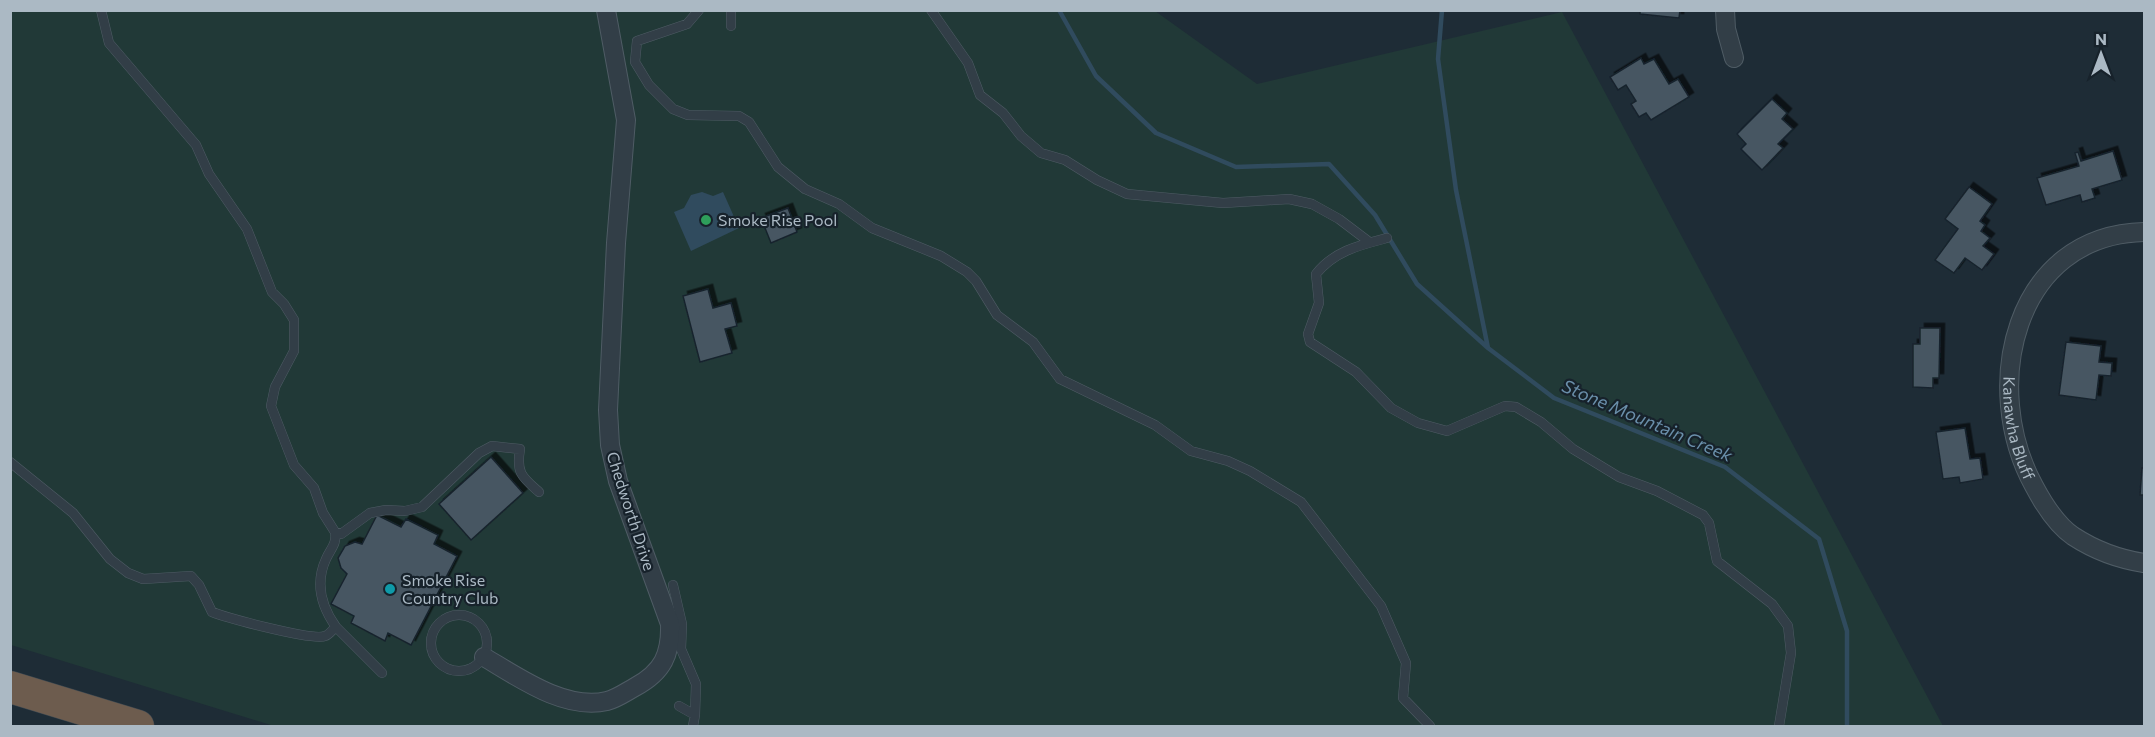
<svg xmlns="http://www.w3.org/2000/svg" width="2155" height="737" font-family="Commissioner,sans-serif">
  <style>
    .green { fill: #213937 }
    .water { fill: #304b5e }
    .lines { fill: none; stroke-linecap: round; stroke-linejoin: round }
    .stream { stroke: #304b5e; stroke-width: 4.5 }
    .building { fill: #465762; stroke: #19242d; stroke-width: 1.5; filter: url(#shadow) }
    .service-casing { stroke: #4f5c65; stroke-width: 10 }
    .minor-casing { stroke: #4f5c65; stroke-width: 20 }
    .motorway-casing { stroke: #3c4851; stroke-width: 33 }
    .service { stroke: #323e47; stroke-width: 9 }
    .minor { stroke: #323e47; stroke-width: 18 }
    .motorway { stroke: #6d5c4e; stroke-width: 32 }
    .leisure-dot { fill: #2e9e5b; stroke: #17222b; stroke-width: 2 }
    .culture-dot { fill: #0f9aa8; stroke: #17222b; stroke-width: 2 }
    .labels { text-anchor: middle; stroke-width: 4.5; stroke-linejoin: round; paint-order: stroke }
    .poi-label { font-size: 16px; fill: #abb9c4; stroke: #17222b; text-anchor: start }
    .street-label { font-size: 16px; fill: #abb9c4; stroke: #17222b }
    .water-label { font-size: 18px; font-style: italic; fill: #6a8faa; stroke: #17222b }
  </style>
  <defs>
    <filter id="shadow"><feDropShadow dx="4.5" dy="-4.5" stdDeviation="0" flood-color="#0009"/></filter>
  </defs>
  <rect width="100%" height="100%" fill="#1e2c36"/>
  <path class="green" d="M 10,11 L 1155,11 L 1257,84 L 1562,12 L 1943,726 L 274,726 L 11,645 Z"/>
  <path class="water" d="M 702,192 L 713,196 L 723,192 L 739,228 L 691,251 L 674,212 L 684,208 L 691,195 Z"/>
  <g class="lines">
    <path class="stream" d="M 1059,10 L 1096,76 L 1156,133 L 1236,167 L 1329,164 L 1375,215 L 1417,284 L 1488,348 L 1554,398 L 1725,467 L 1819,539 L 1847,631 L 1847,726
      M 1442,10 L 1438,59 L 1456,190 L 1488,348"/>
  </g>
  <path class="building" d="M 1640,10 L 1680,10 L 1679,18 L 1640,14 Z
    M 1641,58 L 1644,64 L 1654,59 L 1669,84 L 1678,79 L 1689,97 L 1651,120 L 1646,113 L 1639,117 L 1631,104 L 1636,101 L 1626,85 L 1618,90 L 1610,77 Z
    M 1772,99 L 1787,113 L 1782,119 L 1793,129 L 1778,144 L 1783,148 L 1762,170 L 1741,149 L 1746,144 L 1737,134 Z
    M 2113,151 L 2122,180 L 2092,189 L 2095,198 L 2082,202 L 2080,195 L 2046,205 L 2037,178 L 2079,166 L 2075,153 L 2078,152 L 2081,161 Z
    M 1969,187 L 1992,204 L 1980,221 L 1985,225 L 1981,231 L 1990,238 L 1983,246 L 1994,254 L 1982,270 L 1965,258 L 1954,273 L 1935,260 L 1958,229 L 1945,219 Z
    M 788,208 L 797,232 L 771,243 L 761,218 Z
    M 708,289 L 713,308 L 731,303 L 737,326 L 725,329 L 732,353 L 700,362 L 683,296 Z
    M 1920,328 L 1940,328 L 1939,378 L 1933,378 L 1933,388 L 1913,387 L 1913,344 L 1920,344 Z
    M 2066,342 L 2101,346 L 2099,362 L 2112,363 L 2111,376 L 2099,375 L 2096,400 L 2059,395 Z
    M 1965,428 L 1970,459 L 1980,458 L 1983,479 L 1960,483 L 1959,477 L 1943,479 L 1936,432 Z
    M 491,457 L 523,493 L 471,540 L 439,504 Z
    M 2142,468 L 2144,468 L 2144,495 L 2140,495 Z
    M 377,515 L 401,527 L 406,519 L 438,535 L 434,544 L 457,556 L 411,645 L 388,633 L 385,641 L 351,623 L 354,616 L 331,604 L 347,574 L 341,568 L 338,558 L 345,546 L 355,542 L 362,544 Z"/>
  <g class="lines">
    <g class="service-casing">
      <path id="service" d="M 101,10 L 109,43 L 196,145 L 209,174 L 247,229 L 272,292 L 284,304 L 294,320 L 294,351 L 275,387 L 271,406 L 294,465 L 314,488 L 323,513 L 335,532
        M 699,10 L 687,24 L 637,41 L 635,62 L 649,85 L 673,109 L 688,115 L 739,116 L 749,122 L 778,167 L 805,189 L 839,204 L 872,228 L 941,256 L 967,272 L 976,281 L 997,315 L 1033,342 L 1060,379 L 1155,425 L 1191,451 L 1228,461 L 1250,471 L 1301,502 L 1381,606 L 1406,663 L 1403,698 L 1430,726
        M 931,10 L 968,63 L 980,95 L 1003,113 L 1021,136 L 1041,153 L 1065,160 L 1097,180 L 1127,194 L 1223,203 L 1289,199 L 1312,204 L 1339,219 L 1368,241
        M 731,26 L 731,10
        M 1387,238 C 1360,245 1334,251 1316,274 L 1319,303 L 1308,334 L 1310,342 L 1356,372 L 1391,408 L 1418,423 L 1447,431 L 1505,406 L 1516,407 L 1541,422 L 1573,449 L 1619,477 L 1657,491 L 1703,515 L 1709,523 L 1717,561 L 1772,604 L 1788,626 L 1791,653 L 1779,726
        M 10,462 L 73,513 L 110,559 L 128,573 L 143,579 L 191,576 L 199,585 L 212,612 C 228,618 312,641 325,636 C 329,635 333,629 336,627 L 382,673
        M 673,585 L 682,624 L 681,649 L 696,684 L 695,715
        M431 643a28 28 0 1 1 56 0a28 28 0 1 1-56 0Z
        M 336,627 C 321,606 315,583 326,559 C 331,548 337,544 335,532 L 341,534 L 370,513 L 386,510 L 405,511 L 422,507 L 479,453 L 492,446 L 520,449 C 516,473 522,477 539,492
        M 679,706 L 695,715 L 693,726"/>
    </g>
    <g class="minor-casing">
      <g id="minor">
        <path d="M 1725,10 L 1726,29 L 1734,58"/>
        <path id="s1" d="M 2144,232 C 2013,235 1980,388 2034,486 C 2043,503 2057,525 2073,536 C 2096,551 2118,559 2144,563"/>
        <path d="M 484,657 C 518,677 565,711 607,701 C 616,699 626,692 635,687 C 663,672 671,654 670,624 L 618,481 L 610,445 L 608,410 L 616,243 L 626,120 L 606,10"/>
      </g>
    </g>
    <g class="motorway-casing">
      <path id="motorway" d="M 10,687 L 138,726"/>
    </g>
    <use href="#service" class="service"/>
    <use href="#minor" class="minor"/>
    <use href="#motorway" class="motorway"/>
  </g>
  <circle class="leisure-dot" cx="706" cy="220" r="6"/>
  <circle class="culture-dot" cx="390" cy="589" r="6"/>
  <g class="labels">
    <g class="poi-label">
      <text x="718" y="226">Smoke Rise Pool</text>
      <text x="402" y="586">Smoke Rise<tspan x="402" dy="18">Country Club</tspan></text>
    </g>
    <g class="street-label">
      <text dy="6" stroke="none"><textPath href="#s1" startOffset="272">Kanawha Bluff</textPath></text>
      <text transform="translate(631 511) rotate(72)" y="6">Chedworth Drive</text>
    </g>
    <g class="water-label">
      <text transform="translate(1647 421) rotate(23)" y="6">Stone Mountain Creek</text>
    </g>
  </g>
  <rect width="2155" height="737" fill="none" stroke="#abb9c4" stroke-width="24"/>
  <g transform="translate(2101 54)" stroke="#17222b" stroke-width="4.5" paint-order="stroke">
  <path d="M0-4.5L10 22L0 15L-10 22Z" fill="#abb9c4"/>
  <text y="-9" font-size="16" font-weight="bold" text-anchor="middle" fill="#abb9c4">N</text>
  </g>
</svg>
